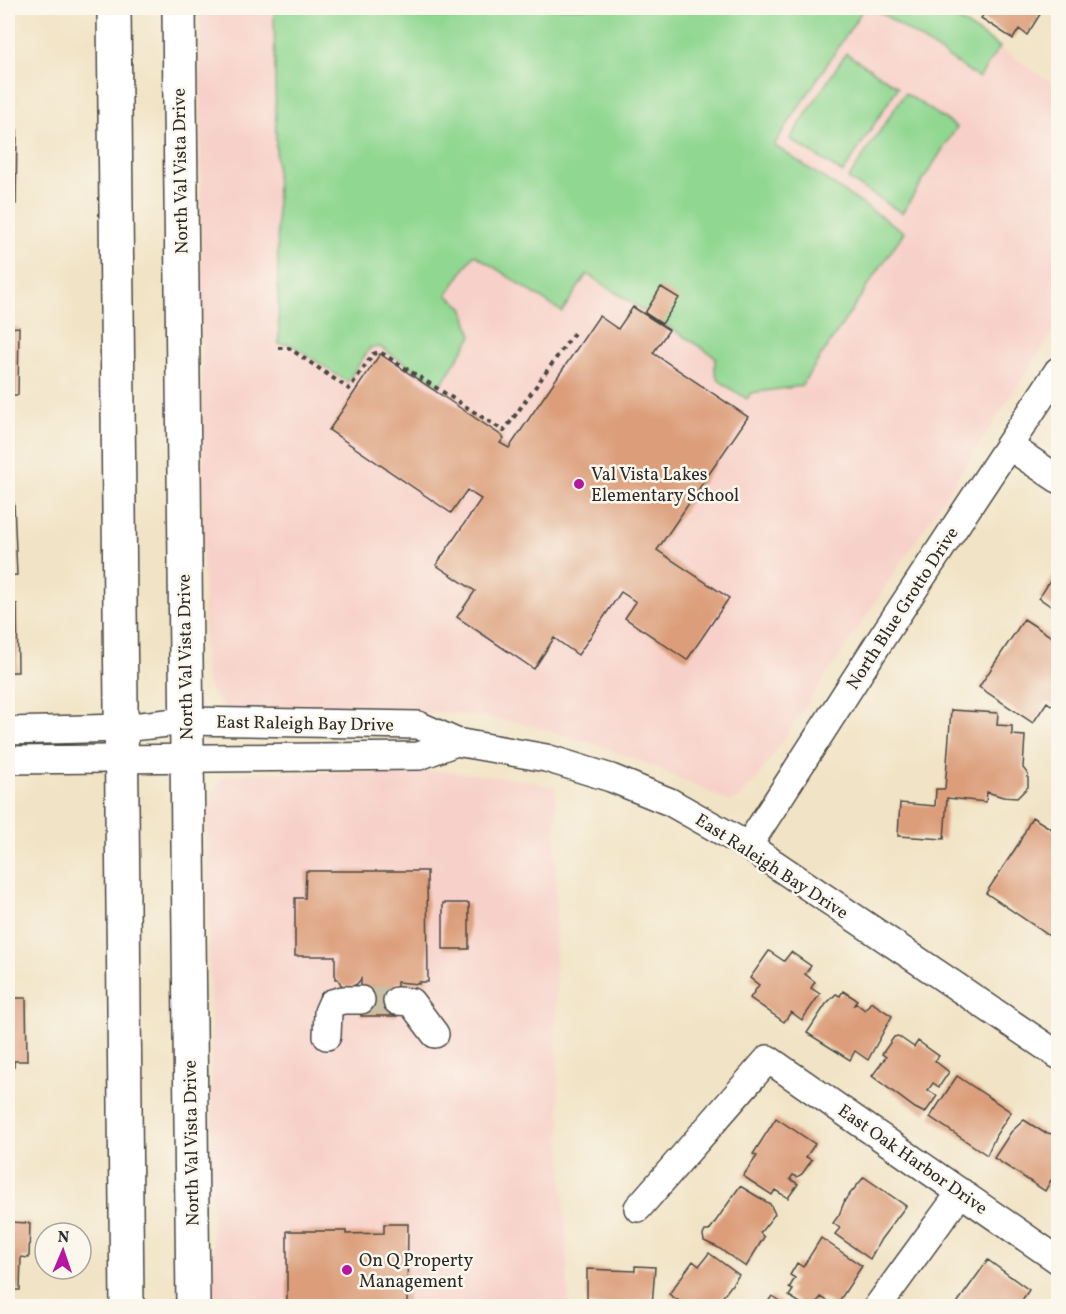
<svg xmlns="http://www.w3.org/2000/svg" width="1066" height="1314" font-family="Vollkorn,serif">
  <style>
    .built { fill: #f7d1c9 }
    .green { fill: #90d791; stroke: #5e815e; stroke-width: 1.5 }
    .building { fill: #dc9e7a }
    .lines { fill: none; stroke-linecap: round; stroke-linejoin: round }
    .minor-tunnel { stroke: #c9bea6; stroke-width: 27; stroke-dasharray: 27 14; stroke-linecap: butt }
    .minor-casing { stroke: #494742; stroke-width: 30 }
    .major-casing { stroke: #494742; stroke-width: 36 }
    .path { stroke: #494742; stroke-width: 4; stroke-dasharray: 4.5 4.5; stroke-linecap: butt }
    .minor { stroke: #fff; stroke-width: 27 }
    .major { stroke: #fff; stroke-width: 33 }
    .poi-dot { fill: #b5179e; stroke: #fbf7ec; stroke-width: 2 }
    .labels { text-anchor: middle; stroke-width: 5; stroke-linejoin: round; paint-order: stroke }
    .street-label { font-size: 18px; fill: #2b2b2b; stroke: #fbf7ec }
    .poi-label { font-size: 18px; fill: #2b2b2b; stroke: #fbf7ec; text-anchor: start }
  </style>
  <rect width="100%" height="100%" fill="#fbf7ec"/>
  <filter id="ink" filterUnits="userSpaceOnUse"><feTurbulence type="fractalNoise" baseFrequency=".0167" numOctaves="2"/><feDisplacementMap in="SourceGraphic" scale="12" xChannelSelector="R" yChannelSelector="G"/><feConvolveMatrix kernelMatrix="1 2 1 2 8 2 1 2 1" color-interpolation-filters="sRGB"/></filter>
  <filter id="wash" filterUnits="userSpaceOnUse"><feTurbulence type="fractalNoise" baseFrequency=".008" numOctaves="4" result="noise"/><feDisplacementMap in="SourceGraphic" scale="24" xChannelSelector="R" yChannelSelector="G"/><feGaussianBlur stdDeviation="1.35" result="paint"/><feColorMatrix in="noise" values="0 0 0 0 0 0 0 0 0 0 0 0 0 0 0 0 0 1.4 0 .05"/><feComposite in="paint" operator="in"/></filter>
  <g filter="url(#wash)">
    <rect width="100%" height="100%" fill="#f1e3c5"/>
    <path class="built" d="M 200,8 L 940,8 L 1058,87 L 1058,325 L 849,642 L 758,777 L 739,799 L 730,802 L 651,765 L 588,742 L 517,722 L 444,712 L 233,711 L 221,704 L 208,687 L 204,673 Z
      M 447,771 L 523,780 L 556,787 L 556,1036 L 569,1306 L 213,1306 L 211,1031 L 206,810 L 213,792 L 220,780 L 238,774 L 250,773 Z"/>
    <path class="green" d="M 274,8 L 864,8 L 774,145 L 904,232 L 801,386 L 751,393 L 747,399 C 729,386 709,383 716,357 L 587,274 L 562,312 L 474,254 L 447,295 L 463,307 L 472,336 L 440,386 L 380,347 L 370,348 L 347,382 L 291,344 L 279,344 Z
      M 874,8 L 940,8 L 1000,47 L 979,78 Z
      M 846,53 L 898,87 L 843,173 L 790,139 Z
      M 905,93 L 957,127 L 902,213 L 848,179 Z"/>
    <g id="blocks">
      <path class="building" d="M 988,8 L 1044,8 L 1027,35 L 1019,29 L 1013,39 L 981,18 Z
        M 8,130 L 17,130 L 16,204 L 8,204 Z
        M 661,287 L 679,298 L 662,324 L 645,313 Z
        M 633,307 L 669,330 L 653,353 L 748,417 L 657,550 L 729,598 L 687,660 L 625,618 L 636,602 L 621,592 L 578,655 L 554,638 L 534,669 L 457,617 L 475,591 L 436,565 L 481,499 L 467,490 L 451,513 L 329,430 L 380,354 L 502,436 L 504,438 L 500,443 L 509,448 L 599,316 L 618,329 Z
        M 19,327 L 18,395 L 8,395 L 8,328 Z
        M 8,503 L 14,503 L 17,575 L 8,576 Z
        M 1058,569 L 1058,611 L 1039,598 Z
        M 8,604 L 17,604 L 18,672 L 8,672 Z
        M 1024,619 L 1058,641 L 1058,702 L 1051,705 L 1047,702 L 1033,723 L 979,687 Z
        M 951,710 L 998,713 L 997,725 L 1012,726 L 1012,735 L 1025,736 L 1023,768 L 1028,774 L 1028,787 L 1017,798 L 1003,797 L 987,792 L 986,802 L 947,798 L 944,839 L 898,836 L 900,803 L 935,806 L 936,789 L 945,789 Z
        M 1032,817 L 1058,833 L 1057,941 L 986,893 L 1019,843 Z
        M 306,871 L 427,871 L 428,982 L 419,982 L 419,984 L 397,982 L 397,1016 L 361,1016 L 361,979 L 357,984 L 349,988 L 341,985 L 338,979 L 335,979 L 335,956 L 295,956 L 295,898 L 305,898 Z
        M 443,903 L 469,903 L 469,949 L 443,949 Z
        M 769,951 L 784,961 L 791,952 L 811,966 L 805,974 L 815,982 L 811,988 L 820,994 L 802,1020 L 791,1012 L 784,1022 L 750,998 L 759,985 L 750,978 Z
        M 843,991 L 857,1000 L 854,1005 L 857,1004 L 865,1010 L 871,1002 L 892,1016 L 868,1060 L 855,1051 L 850,1060 L 807,1033 L 826,1004 L 836,994 L 840,996 Z
        M 8,998 L 26,998 L 27,1061 L 14,1061 L 14,1067 L 8,1067 Z
        M 898,1036 L 914,1047 L 918,1041 L 939,1056 L 935,1061 L 949,1072 L 939,1087 L 933,1083 L 928,1090 L 937,1096 L 925,1113 L 915,1108 L 872,1076 L 886,1057 L 882,1054 L 894,1037 Z
        M 957,1076 L 1011,1112 L 996,1135 L 987,1155 L 930,1117 Z
        M 776,1118 L 815,1144 L 806,1157 L 812,1160 L 802,1174 L 797,1177 L 793,1175 L 790,1179 L 798,1184 L 788,1198 L 775,1190 L 772,1195 L 743,1176 L 757,1156 L 753,1154 Z
        M 1024,1120 L 1043,1132 L 1052,1134 L 1055,1129 L 1058,1131 L 1058,1177 L 1055,1183 L 1051,1180 L 1045,1191 L 994,1158 L 1011,1132 Z
        M 864,1177 L 906,1206 L 881,1239 L 870,1259 L 835,1234 L 840,1228 L 833,1223 L 839,1215 L 845,1200 Z
        M 740,1186 L 770,1204 L 775,1214 L 760,1233 L 764,1237 L 746,1267 L 717,1247 L 704,1241 L 703,1235 L 705,1231 L 709,1231 Z
        M 8,1222 L 30,1223 L 29,1258 L 21,1257 L 20,1290 L 8,1290 Z
        M 384,1224 L 408,1224 L 407,1306 L 287,1306 L 287,1231 L 346,1231 L 346,1234 L 384,1233 Z
        M 821,1238 L 862,1266 L 836,1306 L 821,1297 L 814,1306 L 805,1306 L 789,1296 L 793,1290 L 789,1288 L 795,1278 L 790,1275 L 797,1263 L 803,1267 Z
        M 709,1253 L 739,1275 L 716,1306 L 686,1306 L 669,1294 L 693,1261 L 699,1266 Z
        M 988,1260 L 1029,1290 L 1018,1306 L 955,1306 Z
        M 635,1266 L 655,1267 L 652,1306 L 591,1306 L 591,1304 L 587,1304 L 587,1269 L 635,1271 Z
        M 772,1296 L 787,1306 L 765,1306 Z"/>
    </g>
  </g>
  <g filter="url(#ink)">
    <use href="#blocks" fill-opacity="0" stroke="#494742" stroke-width="1.5"/>
    <g class="lines">
      <path class="minor-tunnel" d="M 361,1000 L 397,1001"/>
      <g class="minor-casing">
        <path id="minor" d="M 1009,446 L 1058,479
          M 8,731 L 122,728 L 186,721 L 418,725 L 456,742 L 546,758 L 611,778 L 670,802 L 748,846 L 1058,1055
          M 8,760 L 419,756 L 456,742
          M 748,846 L 883,636 L 1058,371
          M 397,1001 L 411,1002 L 435,1034
          M 327,1036 L 328,1012 L 332,1003 L 343,1000 L 361,1000
          M 638,1208 L 768,1059 L 1058,1260
          M 878,1306 L 961,1192"/>
      </g>
      <g class="major-casing">
        <path id="major" d="M 114,8 L 127,1306
          M 179,8 L 193,1306"/>
      </g>
      <path class="path" d="M 278,348 L 289,348 L 349,389 L 373,354 L 380,352 L 504,431 L 574,333"/>
      <use href="#minor" class="minor"/>
      <use href="#major" class="major"/>
    </g>
  </g>
  <g class="poi-dot">
    <circle cx="579" cy="484" r="6"/>
    <circle cx="347" cy="1270" r="6"/>
  </g>
  <g class="labels">
    <g class="street-label">
      <text transform="translate(180 171) rotate(-91)" y="6">North Val Vista Drive</text>
      <text transform="translate(902 608) rotate(-57)" y="6">North Blue Grotto Drive</text>
      <text transform="translate(185 657) rotate(-91)" y="6">North Val Vista Drive</text>
      <text transform="translate(305 723) rotate(1)" y="6">East Raleigh Bay Drive</text>
      <text transform="translate(772 866) rotate(33)" y="6">East Raleigh Bay Drive</text>
      <text transform="translate(191 1143) rotate(-91)" y="6">North Val Vista Drive</text>
      <text transform="translate(913 1159) rotate(35)" y="6">East Oak Harbor Drive</text>
    </g>
    <g class="poi-label">
      <text x="591" y="480">Val Vista Lakes<tspan x="591" dy="21">Elementary School</tspan></text>
      <text x="359" y="1266">On Q Property<tspan x="359" dy="21">Management</tspan></text>
    </g>
  </g>
  <rect width="1066" height="1314" fill="none" stroke="#fbf7ec" stroke-width="30"/>
  <g transform="translate(63 1251) rotate(2)"><circle r="28" fill="#fbf7ec" stroke="#a8a59f" stroke-width="1.5"/>
  <path d="M0-4.5L10 22L0 15L-10 22Z" fill="#b5179e"/>
  <text y="-9" font-size="16" font-weight="bold" text-anchor="middle" fill="#2b2b2b">N</text>
  </g>
</svg>
